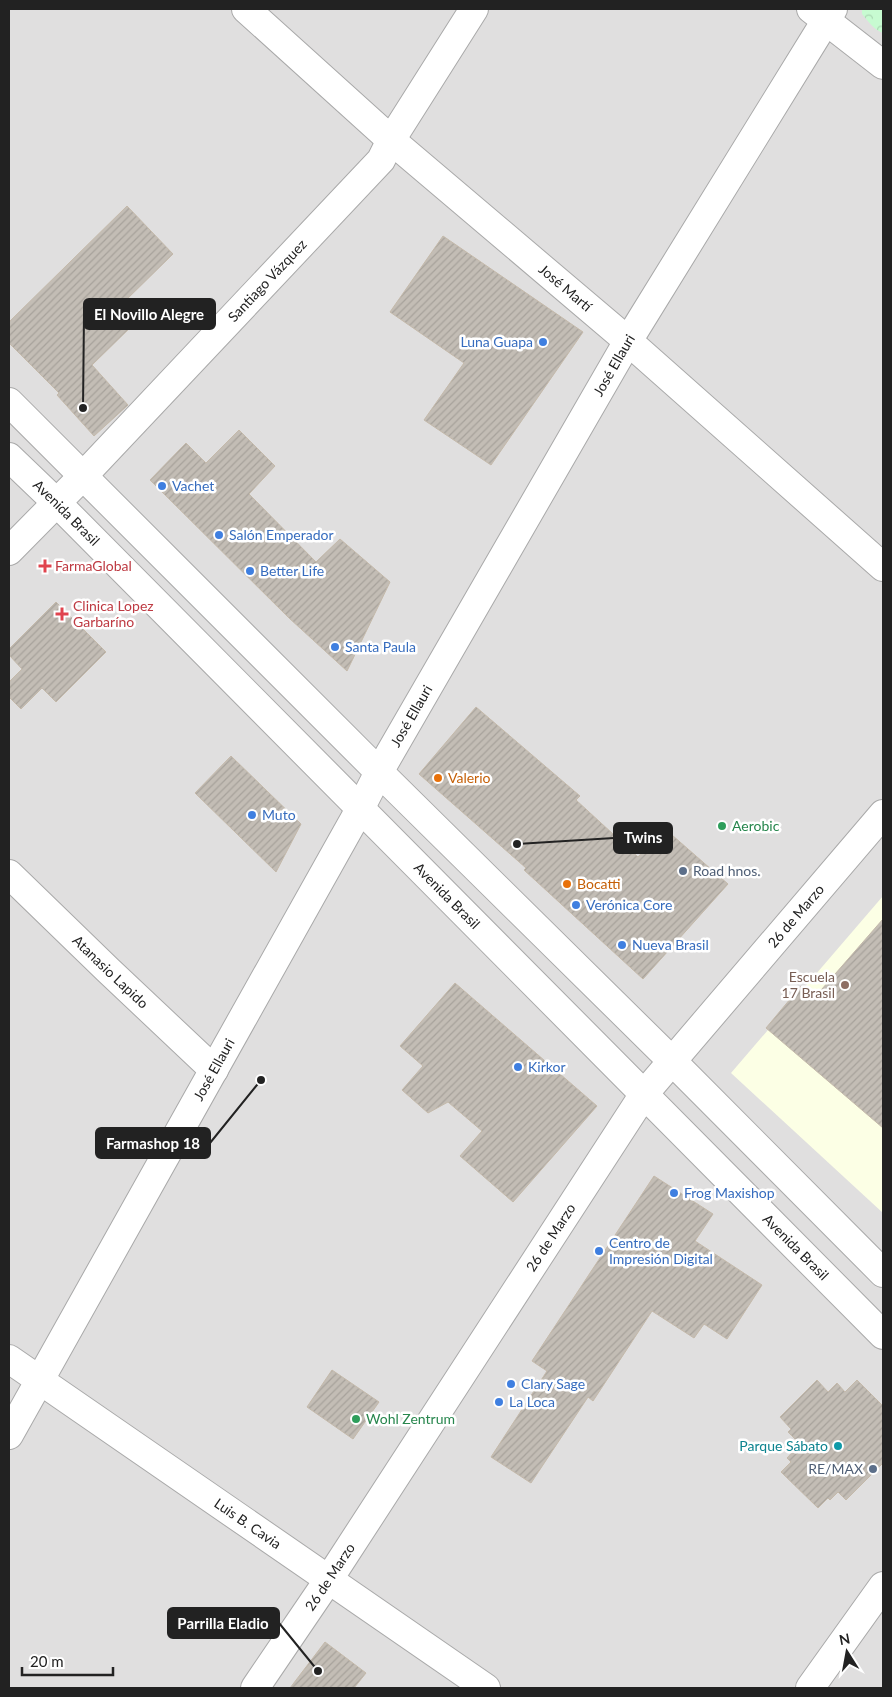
<svg xmlns="http://www.w3.org/2000/svg" width="892" height="1697" font-family="Lato,sans-serif">
  <style>
    .residential { fill: #e0dfdf }
    .education { fill: #fcffe5 }
    .park { fill: url(#park-crowns) }
    .building { fill: url(#building-hatch); stroke: #c4b9aa }
    .lines { fill: none; stroke-linecap: round; stroke-linejoin: round }
    .minor-casing { stroke: #a9a9a9; stroke-width: 30 }
    .minor { stroke: #fff; stroke-width: 28 }
    .shop-dot { fill: #3f7fe0; stroke: #fff; stroke-width: 2 }
    .health-dot { fill: #e0444e; stroke: #fff; stroke-width: 2 }
    .food-dot { fill: #e8710a; stroke: #fff; stroke-width: 2 }
    .leisure-dot { fill: #2e9e5b; stroke: #fff; stroke-width: 2 }
    .service-dot { fill: #5c6f8a; stroke: #fff; stroke-width: 2 }
    .education-dot { fill: #8d6e63; stroke: #fff; stroke-width: 2 }
    .culture-dot { fill: #0f9aa8; stroke: #fff; stroke-width: 2 }
    .labels { text-anchor: middle; stroke-width: 5; stroke-linejoin: round; paint-order: stroke }
    .street-label { font-size: 14px; fill: #222; stroke: #fff }
    .shop-label { font-size: 14px; fill: #366cbe; stroke: #fff; text-anchor: start }
    .health-label { font-size: 14px; fill: #be3a42; stroke: #fff; text-anchor: start }
    .food-label { font-size: 14px; fill: #c56008; stroke: #fff; text-anchor: start }
    .leisure-label { font-size: 14px; fill: #27864d; stroke: #fff; text-anchor: start }
    .service-label { font-size: 14px; fill: #4e5e75; stroke: #fff; text-anchor: start }
    .education-label { font-size: 14px; fill: #785e54; stroke: #fff; text-anchor: end }
    .culture-label { font-size: 14px; fill: #0d838f; stroke: #fff; text-anchor: end }
    .leader { fill: none; stroke: #222; stroke-width: 2 }
    .callout-dot { fill: #222; stroke: #fff; stroke-width: 2 }
    .callout { fill: #222; stroke: #222; stroke-width: 2 }
    .callout-label { font-size: 15px; text-anchor: middle; font-weight: bold; fill: #fff }
  </style>
  <defs>
    <pattern id="park-crowns" width="20" height="18" patternUnits="userSpaceOnUse" patternTransform="scale(1.25)"><rect width="20" height="18" fill="#c7fbd1"/><path d="M2 6a3 3 0 1 1 6 0M12 15a3 3 0 1 1 6 0" fill="none" stroke="#abd7b3"/></pattern>
    <pattern id="building-hatch" width="6" height="6" patternUnits="userSpaceOnUse" patternTransform="scale(1.25)"><rect width="6" height="6" fill="#c3bdb5"/><path d="M-1 1l2-2M0 6l6-6M5 7l2-2" fill="none" stroke="#a7a29b"/></pattern>
  </defs>
  <rect width="100%" height="100%" fill="#f2f0e9"/>
  <path class="residential" d="M 9,9 L 883,9 L 883,1688 L 9,1688 Z"/>
  <path class="education" d="M 883,896 L 883,1213 L 731,1073 Z"/>
  <path class="park" d="M 862,9 L 883,9 L 883,33 C 874,30 868,21 862,14 Z"/>
  <path class="building" d="M 127,206 L 173,254 L 122,304 L 138,320 L 92,365 L 128,405 L 94,436 L 57,395 L 59,393 L 9,343 L 9,322 Z
    M 443,236 L 583,332 L 491,465 L 424,420 L 464,363 L 390,312 Z
    M 239,430 L 275,466 L 249,494 L 316,562 L 340,539 L 390,582 L 347,671 L 289,618 L 150,480 L 186,443 L 206,463 Z
    M 56,602 L 106,652 L 56,702 L 42,688 L 21,709 L 9,697 L 9,682 L 22,669 L 9,655 L 9,649 Z
    M 476,707 L 580,796 L 576,800 L 638,857 L 664,828 L 728,884 L 643,979 L 524,870 L 526,868 L 419,774 Z
    M 231,756 L 301,824 L 276,872 L 195,793 Z
    M 883,919 L 883,1128 L 766,1028 L 801,986 L 815,997 Z
    M 455,983 L 597,1106 L 513,1202 L 460,1156 L 482,1131 L 448,1102 L 428,1113 L 402,1090 L 423,1066 L 400,1046 Z
    M 654,1176 L 713,1214 L 695,1241 L 762,1285 L 727,1339 L 704,1324 L 694,1338 L 652,1311 L 593,1401 L 588,1397 L 531,1483 L 491,1457 L 547,1371 L 532,1361 Z
    M 332,1370 L 379,1402 L 353,1439 L 307,1407 Z
    M 817,1380 L 828,1392 L 837,1383 L 845,1392 L 857,1380 L 883,1406 L 883,1463 L 846,1500 L 838,1492 L 830,1500 L 828,1498 L 818,1508 L 781,1472 L 791,1462 L 787,1458 L 800,1444 L 788,1432 L 791,1429 L 780,1417 Z
    M 325,1642 L 366,1673 L 354,1688 L 290,1688 Z"/>
  <g class="lines">
    <g class="minor-casing">
      <g id="minor">
        <path id="s1" d="M 246,9 L 391,140 L 628,341 L 883,567"/>
        <path d="M 811,9 L 883,65"/>
        <path d="M 9,402 L 379,772 L 672,1061 L 883,1273"/>
        <path id="s2" d="M 9,457 L 57,503 L 883,1335"/>
        <path id="s3" d="M 9,551 L 82,477 L 381,160 L 391,140 L 474,9"/>
        <path id="s4" d="M 9,874 L 108,970 L 214,1070"/>
        <path id="s5" d="M 9,1359 L 486,1688"/>
        <path id="s6" d="M 9,1435 L 360,809 L 379,772 L 628,341 L 833,9"/>
        <path id="s7" d="M 255,1688 L 329,1579 L 644,1094 L 883,814"/>
        <path d="M 810,1688 L 883,1586"/>
      </g>
    </g>
    <use href="#minor" class="minor"/>
  </g>
  <g class="shop-dot">
    <circle cx="543" cy="342" r="5"/>
    <circle cx="162" cy="486" r="5"/>
    <circle cx="219" cy="535" r="5"/>
    <circle cx="250" cy="571" r="5"/>
    <circle cx="335" cy="647" r="5"/>
    <circle cx="252" cy="815" r="5"/>
    <circle cx="576" cy="905" r="5"/>
    <circle cx="622" cy="945" r="5"/>
    <circle cx="518" cy="1067" r="5"/>
    <circle cx="674" cy="1193" r="5"/>
    <circle cx="599" cy="1251" r="5"/>
    <circle cx="511" cy="1384" r="5"/>
    <circle cx="499" cy="1402" r="5"/>
  </g>
  <g class="health-dot">
    <path d="M42.5 558.5h5v5h5v5h-5v5h-5v-5h-5v-5h5z"/>
    <path d="M59.5 606.5h5v5h5v5h-5v5h-5v-5h-5v-5h5z"/>
  </g>
  <g class="food-dot">
    <circle cx="438" cy="778" r="5"/>
    <circle cx="567" cy="884" r="5"/>
  </g>
  <g class="leisure-dot">
    <circle cx="722" cy="826" r="5"/>
    <circle cx="356" cy="1419" r="5"/>
  </g>
  <g class="service-dot">
    <circle cx="683" cy="871" r="5"/>
    <circle cx="873" cy="1469" r="5"/>
  </g>
  <circle class="education-dot" cx="845" cy="985" r="5"/>
  <circle class="culture-dot" cx="838" cy="1446" r="5"/>
  <g class="labels">
    <g class="street-label">
      <text dy="5" stroke="none"><textPath href="#s3" startOffset="374">Santiago Vázquez</textPath></text>
      <text dy="5" stroke="none"><textPath href="#s1" startOffset="424">José Martí</textPath></text>
      <text dy="5" stroke="none"><textPath href="#s6" startOffset="1229">José Ellauri</textPath></text>
      <text dy="5" stroke="none"><textPath href="#s2" startOffset="80">Avenida Brasil</textPath></text>
      <text dy="5" stroke="none"><textPath href="#s6" startOffset="824">José Ellauri</textPath></text>
      <text dy="5" stroke="none"><textPath href="#s2" startOffset="620">Avenida Brasil</textPath></text>
      <text dy="5" stroke="none"><textPath href="#s7" startOffset="944">26 de Marzo</textPath></text>
      <text dy="5" stroke="none"><textPath href="#s4" startOffset="141">Atanasio Lapido</textPath></text>
      <text dy="5" stroke="none"><textPath href="#s6" startOffset="419">José Ellauri</textPath></text>
      <text dy="5" stroke="none"><textPath href="#s7" startOffset="539">26 de Marzo</textPath></text>
      <text dy="5" stroke="none"><textPath href="#s2" startOffset="1115">Avenida Brasil</textPath></text>
      <text dy="5" stroke="none"><textPath href="#s5" startOffset="290">Luis B. Cavia</textPath></text>
      <text dy="5" stroke="none"><textPath href="#s7" startOffset="134">26 de Marzo</textPath></text>
    </g>
    <g class="shop-label">
      <text x="533" y="347" text-anchor="end">Luna Guapa</text>
      <text x="172" y="491">Vachet</text>
      <text x="229" y="540">Salón Emperador</text>
      <text x="260" y="576">Better Life</text>
      <text x="345" y="652">Santa Paula</text>
      <text x="262" y="820">Muto</text>
      <text x="586" y="910">Verónica Core</text>
      <text x="632" y="950">Nueva Brasil</text>
      <text x="528" y="1072">Kirkor</text>
      <text x="684" y="1198">Frog Maxishop</text>
      <text x="609" y="1248">Centro de<tspan x="609" dy="16">Impresión Digital</tspan></text>
      <text x="521" y="1389">Clary Sage</text>
      <text x="509" y="1407">La Loca</text>
    </g>
    <g class="health-label">
      <text x="55" y="571">FarmaGlobal</text>
      <text x="73" y="611">Clinica Lopez<tspan x="73" dy="16">Garbaríno</tspan></text>
    </g>
    <g class="food-label">
      <text x="448" y="783">Valerio</text>
      <text x="577" y="889">Bocatti</text>
    </g>
    <g class="leisure-label">
      <text x="732" y="831">Aerobic</text>
      <text x="366" y="1424">Wohl Zentrum</text>
    </g>
    <g class="service-label">
      <text x="693" y="876">Road hnos.</text>
      <text x="863" y="1474" text-anchor="end">RE/MAX</text>
    </g>
    <g class="education-label">
      <text x="835" y="982">Escuela<tspan x="835" dy="16">17 Brasil</tspan></text>
    </g>
    <g class="culture-label">
      <text x="828" y="1451">Parque Sábato</text>
    </g>
  </g>
  <path class="leader" d="M83 408L84 314M517 844L614 838M261 1080L210 1143M318 1671L279 1623"/>
  <g class="callout-dot">
    <circle cx="83" cy="408" r="5"/>
    <circle cx="517" cy="844" r="5"/>
    <circle cx="261" cy="1080" r="5"/>
    <circle cx="318" cy="1671" r="5"/>
  </g>
  <g class="callout">
    <rect x="84" y="299" width="131" height="30" rx="5"/>
    <rect x="614" y="823" width="58" height="30" rx="5"/>
    <rect x="96" y="1128" width="114" height="30" rx="5"/>
    <rect x="168" y="1608" width="111" height="30" rx="5"/>
  </g>
  <g class="callout-label">
    <text x="149" y="320">El Novillo Alegre</text>
    <text x="643" y="843">Twins</text>
    <text x="153" y="1149">Farmashop 18</text>
    <text x="223" y="1629">Parrilla Eladio</text>
  </g>
  <rect width="892" height="1697" fill="none" stroke="#222222" stroke-width="20"/>
  <g transform="translate(847 1652) rotate(349)" stroke="#ffffff" stroke-width="4" paint-order="stroke">
  <path d="M0-4L9 19L0 12L-9 19Z" fill="#222222"/>
  <text y="-8" font-size="14" font-weight="bold" text-anchor="middle" fill="#222222">N</text>
  </g>
  <path d="M22 1667v8h91v-8" fill="none" stroke="#222222" stroke-width="2.5"/>
  <text x="30" y="1667" font-size="15" fill="#222222" stroke="#ffffff" stroke-width="4" paint-order="stroke">20 m</text>
</svg>
